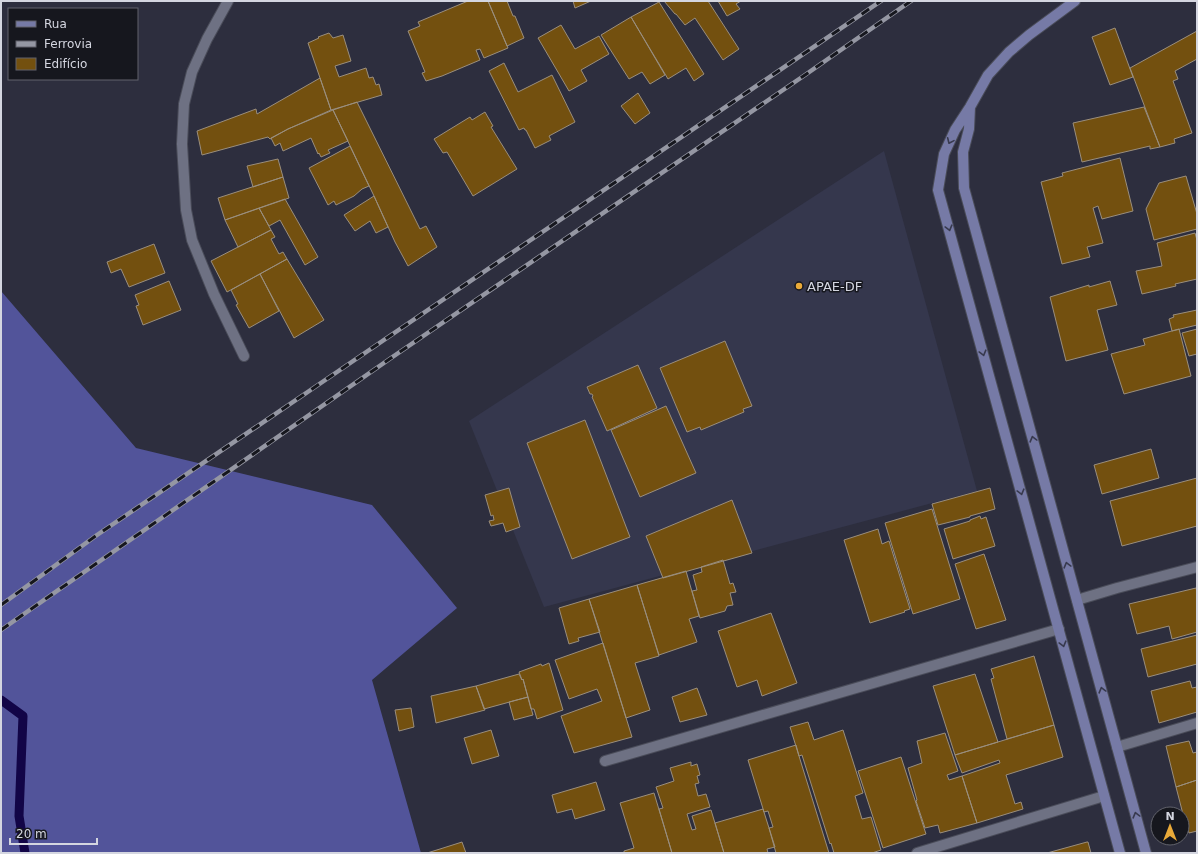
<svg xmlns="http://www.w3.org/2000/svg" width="1198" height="854" font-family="'DejaVu Sans',sans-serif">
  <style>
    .built { fill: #35374d }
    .forest { fill: #52549a }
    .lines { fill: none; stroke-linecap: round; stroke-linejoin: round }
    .stream { stroke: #120547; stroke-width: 9 }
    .building { fill: #73500f; stroke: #9a8e7d }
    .street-casing { stroke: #4a4c59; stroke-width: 12 }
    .secondary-casing { stroke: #4a4c59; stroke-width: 12 }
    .street { stroke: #6e7183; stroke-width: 10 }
    .secondary { stroke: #767aa6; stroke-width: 10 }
    .rail-casing { stroke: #9597a3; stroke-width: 4.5 }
    .rail { stroke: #16171e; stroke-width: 3; stroke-dasharray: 9; stroke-linecap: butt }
    .oneway { stroke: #383a4e }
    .poi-dot { fill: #eaaa39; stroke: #16171e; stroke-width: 1.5 }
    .labels { text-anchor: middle; stroke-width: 3; stroke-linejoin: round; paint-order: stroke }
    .poi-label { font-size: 13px; fill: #d4d6e0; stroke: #16171e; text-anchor: start }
  </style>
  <rect width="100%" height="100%" fill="#2d2e3e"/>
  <path class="built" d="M 884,151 L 977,491 L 544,607 L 469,421 Z"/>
  <path class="forest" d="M 1,291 L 136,448 L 372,505 L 457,608 L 372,680 L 421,853 L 1,853 Z"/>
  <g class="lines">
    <path class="stream" d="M 1,700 L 23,716 L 19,816 L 25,853"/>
  </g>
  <path class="building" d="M 468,1 L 488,1 L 508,48 L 484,58 L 480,49 L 476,50 L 480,60 L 442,76 L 426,81 L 422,73 L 425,72 L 408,31 L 420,26 L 418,22 Z
    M 488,1 L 507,1 L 513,16 L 515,16 L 524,38 L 507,46 Z
    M 573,1 L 591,1 L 575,8 Z
    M 664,1 L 708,1 L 739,49 L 723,60 L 695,18 L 685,25 L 676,14 L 675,14 Z
    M 718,1 L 741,1 L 736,4 L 740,9 L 727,16 Z
    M 659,2 L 704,74 L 694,81 L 686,68 L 668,79 L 631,17 Z
    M 631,17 L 665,75 L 650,84 L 642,72 L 629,79 L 601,35 Z
    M 561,25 L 575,49 L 599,36 L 609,54 L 581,70 L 587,81 L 569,91 L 538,38 Z
    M 1115,28 L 1133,77 L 1110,85 L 1092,37 Z
    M 1197,31 L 1197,59 L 1175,71 L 1178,79 L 1173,81 L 1192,133 L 1174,139 L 1175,143 L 1160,147 L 1130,68 Z
    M 329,33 L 333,38 L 343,35 L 351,61 L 335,66 L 339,77 L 366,68 L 369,78 L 373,77 L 376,85 L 379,84 L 382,95 L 331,110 L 308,43 L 319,38 L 318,37 Z
    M 504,63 L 518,92 L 552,75 L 575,122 L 549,136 L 551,140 L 535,148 L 526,130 L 525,130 L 524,128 L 519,130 L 489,71 Z
    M 320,78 L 331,110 L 288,129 L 270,139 L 268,137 L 202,155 L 197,131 L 256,109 L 257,114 Z
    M 638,93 L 650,113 L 635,124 L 621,106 Z
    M 357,102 L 420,229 L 426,226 L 437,247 L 408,266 L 395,242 L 374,196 L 333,110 Z
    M 1144,107 L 1160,147 L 1150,149 L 1150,146 L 1082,162 L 1073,123 Z
    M 333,110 L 348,141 L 328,150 L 330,153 L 321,157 L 319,153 L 318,154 L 311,138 L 283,151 L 280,143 L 275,146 L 271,138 L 288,129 Z
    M 485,112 L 493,126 L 491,127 L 517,169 L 473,196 L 447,152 L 443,153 L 434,139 L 470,117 L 472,120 Z
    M 350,146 L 369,186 L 362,189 L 354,196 L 336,205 L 334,201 L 328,205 L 309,168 Z
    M 1120,158 L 1133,211 L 1102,219 L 1098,206 L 1093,208 L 1103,243 L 1087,247 L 1090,257 L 1062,264 L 1041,182 L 1063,176 L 1062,173 Z
    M 278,159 L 283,177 L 253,187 L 247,166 Z
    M 1186,176 L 1197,214 L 1197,229 L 1154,240 L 1146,209 L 1159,183 Z
    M 283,177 L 289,198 L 225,220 L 218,198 Z
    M 374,196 L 388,227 L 376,233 L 370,221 L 355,231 L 344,215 Z
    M 285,199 L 318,257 L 305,265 L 280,220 L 269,226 L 259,208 Z
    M 259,208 L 271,230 L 238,247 L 225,220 Z
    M 271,230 L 275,237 L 271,239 L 279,254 L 283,252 L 287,259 L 227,292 L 211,261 Z
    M 1195,233 L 1197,240 L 1197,279 L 1175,284 L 1176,286 L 1142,294 L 1136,271 L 1162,266 L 1157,243 Z
    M 154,244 L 165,273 L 129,287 L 121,269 L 111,273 L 107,262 Z
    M 287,259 L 324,320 L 294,338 L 260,274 Z
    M 260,274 L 279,311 L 249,328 L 236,305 L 238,304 L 231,290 Z
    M 169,281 L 181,310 L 143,325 L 136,306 L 139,305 L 135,295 Z
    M 1110,281 L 1117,305 L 1097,310 L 1108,350 L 1066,361 L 1050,297 L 1089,285 L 1089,287 Z
    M 1197,310 L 1197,325 L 1172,331 L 1169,319 L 1174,317 L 1173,315 Z
    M 1179,329 L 1191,376 L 1124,394 L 1111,354 L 1145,345 L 1143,339 Z
    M 1197,329 L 1197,354 L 1189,356 L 1182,333 Z
    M 725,341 L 752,406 L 743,409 L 744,412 L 701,430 L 700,427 L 687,432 L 660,368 Z
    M 638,365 L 657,408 L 607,431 L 592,397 L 593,396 L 592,394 L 590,394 L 587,387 Z
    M 666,406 L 696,473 L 640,497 L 611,430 Z
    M 585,420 L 630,537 L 572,559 L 527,443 Z
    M 1151,449 L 1159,478 L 1102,494 L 1094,465 Z
    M 1197,478 L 1197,526 L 1122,546 L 1110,501 Z
    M 509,488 L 520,527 L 506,532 L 503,523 L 491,526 L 489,521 L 494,520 L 493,515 L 491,516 L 485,495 Z
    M 990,488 L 995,509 L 970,516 L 970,517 L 938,525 L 932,504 Z
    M 732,500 L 752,553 L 663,578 L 646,536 Z
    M 932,509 L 960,599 L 913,614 L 885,523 Z
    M 980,516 L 981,519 L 986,517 L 995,546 L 953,559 L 944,529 L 970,521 L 970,520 Z
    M 878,529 L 882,544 L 889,541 L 910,609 L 904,611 L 905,612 L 870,623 L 844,540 Z
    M 984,554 L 1006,620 L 976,629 L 955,564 Z
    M 723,560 L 730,584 L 733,583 L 736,592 L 730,593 L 733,605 L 727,606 L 725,611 L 700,618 L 692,591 L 697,590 L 693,575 L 702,572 L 701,567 Z
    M 686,571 L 699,616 L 689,619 L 697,642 L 659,655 L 637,585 Z
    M 637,585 L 659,656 L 635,663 L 650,710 L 626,718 L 589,599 Z
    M 1196,588 L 1197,592 L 1197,632 L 1172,639 L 1169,626 L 1137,634 L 1129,604 Z
    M 589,599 L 600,632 L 578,638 L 579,641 L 569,644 L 559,608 Z
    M 771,613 L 797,683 L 762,696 L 757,680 L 737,687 L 718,631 Z
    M 1197,635 L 1197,664 L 1148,677 L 1141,649 Z
    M 603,643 L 632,737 L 574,753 L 561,716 L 602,701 L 597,689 L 569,699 L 555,660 Z
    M 1034,656 L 1054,725 L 1007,739 L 991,679 L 994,678 L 991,669 Z
    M 549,663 L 563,710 L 537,719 L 534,709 L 531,709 L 523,679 L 522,680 L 519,672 L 541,664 L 542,666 Z
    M 519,674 L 522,680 L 523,679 L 528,697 L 484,709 L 476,686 Z
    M 975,674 L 998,742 L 955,755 L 933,686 Z
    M 1190,681 L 1192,688 L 1197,687 L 1197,712 L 1159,723 L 1151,691 Z
    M 476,686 L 485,710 L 436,723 L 431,696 Z
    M 697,688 L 707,715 L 680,722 L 672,697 Z
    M 528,697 L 533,715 L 514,720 L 509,702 Z
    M 411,708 L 414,727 L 399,731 L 395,710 Z
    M 808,722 L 814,740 L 843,730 L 863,793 L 855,796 L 862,819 L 871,817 L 881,850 L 872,853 L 834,853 L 831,843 L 830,844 L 802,755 L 799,756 L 790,727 Z
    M 1054,725 L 1063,757 L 1006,775 L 1015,804 L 1021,802 L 1023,809 L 977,823 L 962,776 L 1000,763 L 999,760 L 962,773 L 955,755 Z
    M 491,730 L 499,756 L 472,764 L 464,738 Z
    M 945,733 L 958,771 L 947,775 L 949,780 L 962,776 L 977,823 L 940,833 L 938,825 L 925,828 L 916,801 L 917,800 L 908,768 L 922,763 L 917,741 Z
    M 1189,741 L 1193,753 L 1197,752 L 1197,780 L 1176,787 L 1166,746 Z
    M 796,745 L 799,756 L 829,853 L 776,853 L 769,828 L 773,827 L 768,811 L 764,812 L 748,760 Z
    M 901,757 L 926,834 L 883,848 L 858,771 Z
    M 691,762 L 691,766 L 697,764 L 700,775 L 697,776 L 699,783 L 695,784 L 698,796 L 706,794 L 710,807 L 687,814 L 692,830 L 696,829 L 692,816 L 711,810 L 724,853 L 672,853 L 659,809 L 663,808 L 656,787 L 674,781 L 670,768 Z
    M 1197,780 L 1197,831 L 1189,833 L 1185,818 L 1184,818 L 1176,787 Z
    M 596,782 L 605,810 L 575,819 L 572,809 L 557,813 L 552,795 Z
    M 654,793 L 672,853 L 624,853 L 624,851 L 634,848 L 620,803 Z
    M 763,809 L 775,847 L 767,849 L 768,853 L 724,853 L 715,823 Z
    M 462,842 L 466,853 L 427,853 L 440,849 Z
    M 1087,842 L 1088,842 L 1091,853 L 1047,853 Z"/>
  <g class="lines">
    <g class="street-casing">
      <path id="street" d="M 228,1 L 207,39 L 192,72 L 184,104 L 182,144 L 186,210 L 192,240 L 214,294 L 244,356
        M 1077,600 L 1117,588 L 1197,567
        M 1117,747 L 1197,723
        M 605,761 L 1059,629
        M 917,853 L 1104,796"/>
    </g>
    <g class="secondary-casing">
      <path id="secondary" d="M 1075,1 L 1029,35 L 1009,52 L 988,75 L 970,107 L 955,130 L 944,154 L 938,190 L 1120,853
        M 970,107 L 969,129 L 963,152 L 964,188 L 1146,853"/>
    </g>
    <use href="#street" class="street"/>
    <use href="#secondary" class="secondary"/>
    <g class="rail-casing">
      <path id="rail" d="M 1,605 L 97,535 L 315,387 L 881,1
        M 1,630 L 391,358 L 805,75 L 911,1"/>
    </g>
    <use href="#rail" class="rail"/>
  </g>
  <defs><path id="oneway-chevron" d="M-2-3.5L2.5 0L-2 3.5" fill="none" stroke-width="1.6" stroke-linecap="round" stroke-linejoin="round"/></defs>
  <g class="oneway">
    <use href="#oneway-chevron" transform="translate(950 141) rotate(114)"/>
    <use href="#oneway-chevron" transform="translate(949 228) rotate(75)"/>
    <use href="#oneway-chevron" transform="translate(983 353) rotate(75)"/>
    <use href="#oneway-chevron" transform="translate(1033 439) rotate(-105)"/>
    <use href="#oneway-chevron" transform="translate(1021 492) rotate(75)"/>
    <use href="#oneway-chevron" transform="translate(1067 565) rotate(-105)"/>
    <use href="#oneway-chevron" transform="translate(1063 644) rotate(75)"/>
    <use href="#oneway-chevron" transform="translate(1102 690) rotate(-105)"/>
    <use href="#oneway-chevron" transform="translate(1136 815) rotate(-105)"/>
  </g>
  <circle class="poi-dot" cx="799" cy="286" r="4"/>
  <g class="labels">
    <g class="poi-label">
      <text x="807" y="291">APAE-DF</text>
    </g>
  </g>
  <rect width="1198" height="854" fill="none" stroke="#d4d6e0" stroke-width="4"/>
  <rect x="8" y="8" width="130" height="72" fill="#16171e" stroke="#62636c"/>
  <rect x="16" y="21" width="20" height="6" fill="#767aa6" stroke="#62636c"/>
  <text x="44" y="28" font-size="12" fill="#d4d6e0">Rua</text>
  <rect x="16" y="41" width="20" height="6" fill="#9597a3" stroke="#62636c"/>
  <text x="44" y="48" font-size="12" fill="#d4d6e0">Ferrovia</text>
  <rect x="16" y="58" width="20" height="12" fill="#73500f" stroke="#62636c"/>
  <text x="44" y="68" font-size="12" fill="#d4d6e0">Edifício</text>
  <g transform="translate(1170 826)"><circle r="19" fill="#16171e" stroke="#62636c"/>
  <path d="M0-3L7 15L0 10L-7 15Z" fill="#eaaa39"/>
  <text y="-6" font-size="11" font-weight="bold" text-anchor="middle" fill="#d4d6e0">N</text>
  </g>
  <path d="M10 838v6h87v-6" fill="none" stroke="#d4d6e0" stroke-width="2"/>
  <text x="16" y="838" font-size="12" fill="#d4d6e0" stroke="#16171e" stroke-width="3" paint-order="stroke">20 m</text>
</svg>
